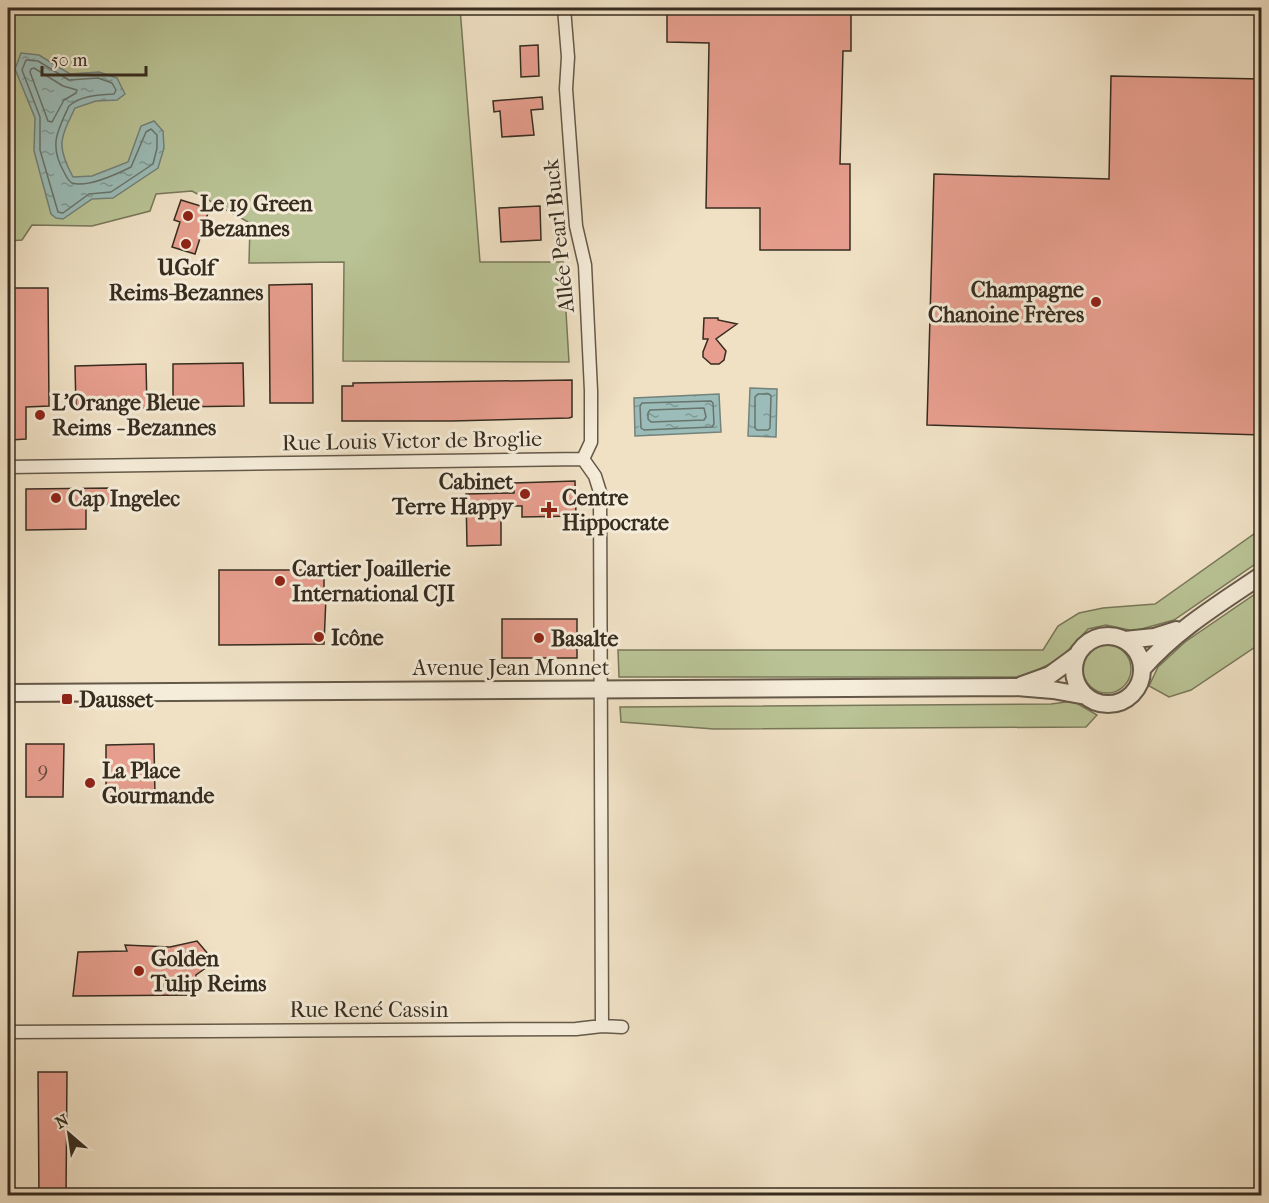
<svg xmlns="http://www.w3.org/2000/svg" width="1269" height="1203" font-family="'IM FELL French Canon',serif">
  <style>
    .grass { fill: #b9c395; stroke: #78785a; stroke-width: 1.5 }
    .water { fill: url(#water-ripples); stroke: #73827b; stroke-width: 1.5 }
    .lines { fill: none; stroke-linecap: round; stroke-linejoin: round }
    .shore { stroke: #68746c; stroke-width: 1.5 }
    .building { fill: #e79e8e; stroke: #362c20; stroke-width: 1.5 }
    .minor-casing { stroke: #645949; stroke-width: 15 }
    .tertiary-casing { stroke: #645949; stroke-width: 20 }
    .minor { stroke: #f5ecd9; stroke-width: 12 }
    .tertiary { stroke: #f5ecd9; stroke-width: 16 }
    .poi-dot { fill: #8f2418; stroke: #f5ecd9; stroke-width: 2 }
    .labels { text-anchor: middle; stroke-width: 6; stroke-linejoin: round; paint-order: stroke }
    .number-label { font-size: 20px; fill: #62483c }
    .poi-label { font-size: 22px; font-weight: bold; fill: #362c20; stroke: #f5ecd9; text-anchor: start }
    .street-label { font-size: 22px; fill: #362c20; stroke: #f5ecd9 }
  </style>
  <defs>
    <pattern id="water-ripples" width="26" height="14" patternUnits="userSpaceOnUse" patternTransform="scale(1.5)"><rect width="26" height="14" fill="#9bbcb8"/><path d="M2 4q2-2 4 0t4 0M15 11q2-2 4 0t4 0" fill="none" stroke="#7f9995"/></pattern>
  </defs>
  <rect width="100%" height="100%" fill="#f0e1c5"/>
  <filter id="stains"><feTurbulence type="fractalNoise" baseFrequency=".00333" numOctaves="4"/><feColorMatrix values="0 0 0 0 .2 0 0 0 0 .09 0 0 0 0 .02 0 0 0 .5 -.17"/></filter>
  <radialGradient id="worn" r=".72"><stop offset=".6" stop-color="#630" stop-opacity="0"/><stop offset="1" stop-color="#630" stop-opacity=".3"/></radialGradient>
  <path class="grass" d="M 8,8 L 460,8 L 480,262 L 563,262 L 569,362 L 343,361 L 344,262 L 249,263 L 250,223 L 192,191 L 156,194 L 150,211 L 92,226 L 32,225 L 22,240 L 8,241 Z
    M 1261,529 L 1261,560 L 1174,620 L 1134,631 L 1106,625 L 1088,629 L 1060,659 L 1023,677 L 619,677 L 618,650 L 1043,650 L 1058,626 L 1079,613 L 1103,608 L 1155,604 Z
    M 1261,590 L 1261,643 L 1191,690 L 1169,697 L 1149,686 L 1158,667 L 1185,642 Z
    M1083 669a24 24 0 1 1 48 0a24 24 0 1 1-48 0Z
    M 1073,701 L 1097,715 L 1086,727 L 714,729 L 621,722 L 620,707 L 1051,704 Z"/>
  <path class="water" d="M 21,53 L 39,55 L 70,74 L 99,72 L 117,78 L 125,94 L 117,100 L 96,101 L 75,108 C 60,139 56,146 73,177 L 92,176 L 128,162 L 141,126 L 154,121 L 163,131 L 164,148 L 158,168 L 113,198 L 92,199 L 63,219 L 56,218 L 51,214 L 34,151 L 35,118 L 15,69 Z
    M 750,388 L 777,389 L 776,437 L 748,436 Z
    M 719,394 L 721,432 L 635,436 L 634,398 Z"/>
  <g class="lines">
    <path class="shore" d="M 26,60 L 38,61 L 69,80 L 98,78 L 112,83 L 116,90 L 114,94 C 100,95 81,95 69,106 C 57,131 49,146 64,172 C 66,176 68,181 72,183 C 88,188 117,174 131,167 L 146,132 L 151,129 L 157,135 L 157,148 L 153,164 L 111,192 L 89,194 L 63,213 L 58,212 L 40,150 L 40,117 L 22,70 Z
      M 34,68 L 63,86 L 77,90 L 76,93 L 64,100 L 52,122 L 48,121 L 30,72 L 31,69 Z
      M 758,394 L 769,394 L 771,396 L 770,428 L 768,430 L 757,430 L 755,428 L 755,397 Z
      M 711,401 L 713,403 L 714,424 L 712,427 L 644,430 L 641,428 L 640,406 L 642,403 Z
      M 704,408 L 706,417 L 704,420 L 651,422 L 648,419 L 648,413 L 650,410 Z"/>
  </g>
  <path class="building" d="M 667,8 L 851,8 L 851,51 L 843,51 L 840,164 L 850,164 L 850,250 L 760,250 L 760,208 L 706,208 L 709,43 L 667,42 Z
    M 538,45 L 539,76 L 521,77 L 520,46 Z
    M 1111,76 L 1262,79 L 1262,435 L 927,425 L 934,174 L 1109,179 Z
    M 542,97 L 543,109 L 531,110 L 534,135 L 502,137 L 500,111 L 494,112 L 493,101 Z
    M 181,200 L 204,207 L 203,212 L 208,213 L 195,254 L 172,247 L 180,222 L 174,220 Z
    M 540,206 L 541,240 L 501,242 L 499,208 Z
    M 312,284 L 313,403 L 270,403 L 269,285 Z
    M 8,288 L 48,288 L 49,406 L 26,407 L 26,439 L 11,440 L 11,407 L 8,407 Z
    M 704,318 L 718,318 L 718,320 L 737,324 L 716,339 L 726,351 L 724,360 L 719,364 L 711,364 L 703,357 L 703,352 L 708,339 L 703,339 Z
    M 243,363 L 244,406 L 173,407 L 173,364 Z
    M 146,364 L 147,408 L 76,409 L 75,366 Z
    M 572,380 L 572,417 L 569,418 L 452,421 L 342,421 L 342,386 L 353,386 L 353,383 Z
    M 575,481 L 576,516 L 522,517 L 522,506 L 501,506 L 501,545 L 467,546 L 466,494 L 514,493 L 514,483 Z
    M 112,488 L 112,504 L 86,505 L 86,529 L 26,530 L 26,489 Z
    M 219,570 L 324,570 L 324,597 L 326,597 L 324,644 L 219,645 Z
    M 502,619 L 577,619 L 577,658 L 502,658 Z
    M 26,744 L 64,744 L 63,797 L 26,797 Z
    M 149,744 L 154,744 L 155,796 L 106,796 L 106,745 Z
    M 197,941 L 209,955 L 210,965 L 196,975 L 195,995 L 73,996 L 78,952 L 127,951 L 125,945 L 170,947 Z
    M 38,1072 L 67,1072 L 66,1196 L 39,1196 Z"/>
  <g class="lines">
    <g class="minor-casing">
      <path id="minor" d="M 564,8 L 568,57 L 566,89 L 576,226 L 585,265 L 591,391 L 591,442 L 583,459
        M 8,467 L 583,459 L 595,476 L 600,492 L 602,1026
        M 8,1032 L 576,1029 L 602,1026 L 622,1027"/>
    </g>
    <g class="tertiary-casing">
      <path id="tertiary" d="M1074 670a34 34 0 1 1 68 0a34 34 0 1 1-68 0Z
        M 1125,640 L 1154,637 L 1176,630
        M 1142,669 C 1176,630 1219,604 1262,575
        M 1022,685 L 1050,675 L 1076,656
        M 8,693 L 1015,687 L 1053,690 L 1086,696"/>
    </g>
    <use href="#minor" class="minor"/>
    <use href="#tertiary" class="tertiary"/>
  </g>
  <g class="poi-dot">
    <circle cx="188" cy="216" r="6"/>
    <circle cx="186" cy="244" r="6"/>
    <circle cx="1096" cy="302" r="6"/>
    <circle cx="40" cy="415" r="6"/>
    <circle cx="525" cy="494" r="6"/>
    <circle cx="56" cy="498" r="6"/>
    <path d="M546 501h6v6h6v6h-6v6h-6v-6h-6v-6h6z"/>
    <circle cx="280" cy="581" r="6"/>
    <circle cx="319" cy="637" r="6"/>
    <circle cx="539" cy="638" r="6"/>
    <rect x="61" y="693" width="12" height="12" rx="3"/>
    <circle cx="90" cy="783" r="6"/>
    <circle cx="139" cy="971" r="6"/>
  </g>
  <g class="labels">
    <g class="number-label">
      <text x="43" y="777">9</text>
    </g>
    <g class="poi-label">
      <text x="200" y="211">Le 19 Green<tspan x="200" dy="25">Bezannes</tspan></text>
      <text x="186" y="275" text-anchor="middle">UGolf<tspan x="186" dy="25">Reims-Bezannes</tspan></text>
      <text x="1084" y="297" text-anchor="end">Champagne<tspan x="1084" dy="25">Chanoine Frères</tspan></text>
      <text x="52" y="410">L'Orange Bleue<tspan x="52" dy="25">Reims - Bezannes</tspan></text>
      <text x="513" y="489" text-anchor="end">Cabinet<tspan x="513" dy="25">Terre Happy</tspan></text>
      <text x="562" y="505">Centre<tspan x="562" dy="25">Hippocrate</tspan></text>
      <text x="68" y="506">Cap Ingelec</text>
      <text x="292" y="576">Cartier Joaillerie<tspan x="292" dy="25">International CJI</tspan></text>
      <text x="331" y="645">Icône</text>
      <text x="551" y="646">Basalte</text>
      <text x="79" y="707">Dausset</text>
      <text x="102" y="778">La Place<tspan x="102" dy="25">Gourmande</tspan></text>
      <text x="151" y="966">Golden<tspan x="151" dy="25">Tulip Reims</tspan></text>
    </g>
    <g class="street-label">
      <text transform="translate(558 236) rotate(-96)" y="8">Allée Pearl Buck</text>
      <text transform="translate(412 440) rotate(-1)" y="8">Rue Louis Victor de Broglie</text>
      <text x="511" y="675">Avenue Jean Monnet</text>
      <text x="369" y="1017">Rue René Cassin</text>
    </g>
  </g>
  <rect width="1269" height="1203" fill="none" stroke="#f0e1c5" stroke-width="30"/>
  <rect x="9" y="9" width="1251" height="1185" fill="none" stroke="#362c20" stroke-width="3"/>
  <rect x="15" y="15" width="1239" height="1173" fill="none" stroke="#362c20" stroke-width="1.5"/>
  <g transform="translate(69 1134) rotate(331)" stroke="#f5ecd9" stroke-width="4.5" paint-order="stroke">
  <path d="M0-4.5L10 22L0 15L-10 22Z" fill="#362c20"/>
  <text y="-9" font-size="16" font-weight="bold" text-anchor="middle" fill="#362c20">N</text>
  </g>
  <path d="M42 66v9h104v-9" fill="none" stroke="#362c20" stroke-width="3"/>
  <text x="51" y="66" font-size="18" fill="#362c20" stroke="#f5ecd9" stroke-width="4.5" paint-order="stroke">50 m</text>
  <rect width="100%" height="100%" filter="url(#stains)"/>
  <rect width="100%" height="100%" fill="url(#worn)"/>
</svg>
